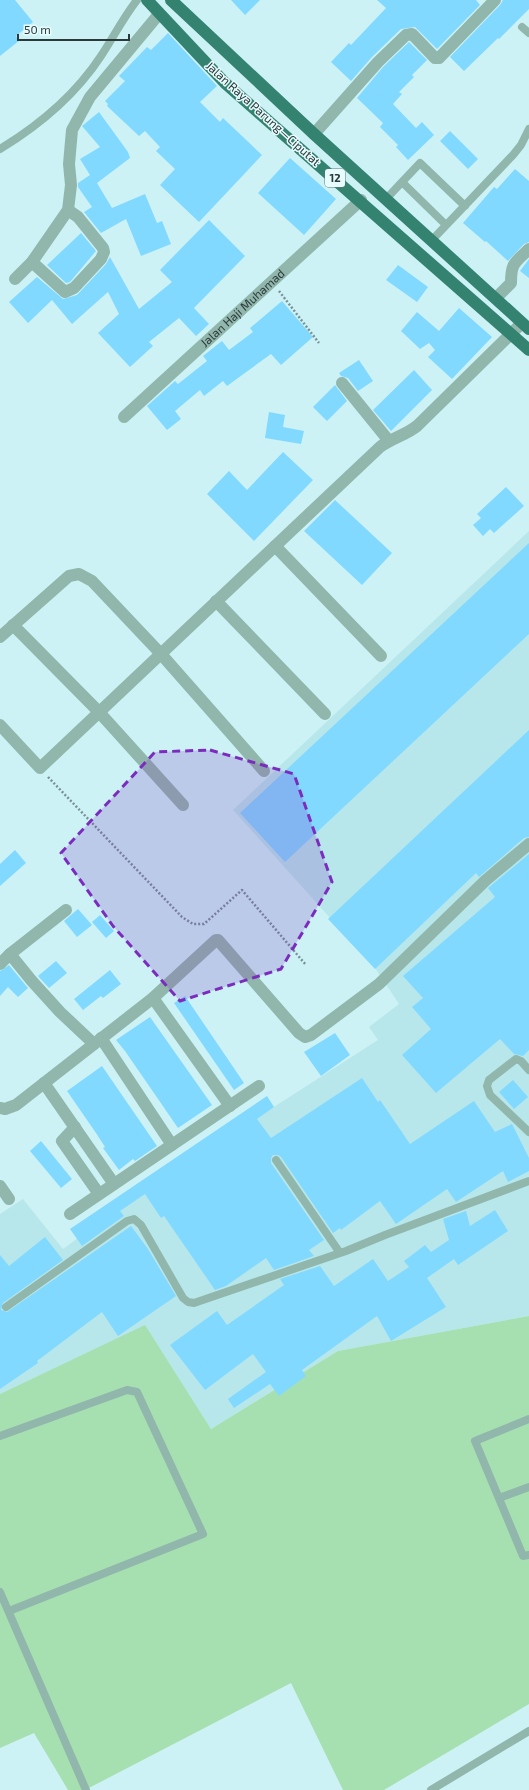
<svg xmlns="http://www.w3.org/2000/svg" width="529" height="1790" font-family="'Exo 2',sans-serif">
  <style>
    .built { fill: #b7e7ea }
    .green { fill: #a6e0b1 }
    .building { fill: #82d9ff }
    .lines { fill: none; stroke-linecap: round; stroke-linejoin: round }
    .path { stroke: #789294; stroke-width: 2.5; stroke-dasharray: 2 2; stroke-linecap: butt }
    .service { stroke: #91b7ac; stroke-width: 8 }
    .minor { stroke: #91b7ac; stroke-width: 12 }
    .trunk { stroke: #348270; stroke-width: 12 }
    .marked { fill: #7b2cbf; fill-opacity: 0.2; stroke: #7b2cbf; stroke-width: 3; stroke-dasharray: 8 5; stroke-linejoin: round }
    .labels { text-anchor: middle; stroke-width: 3; stroke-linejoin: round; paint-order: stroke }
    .shield { fill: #e6fcfe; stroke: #627475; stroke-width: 1 }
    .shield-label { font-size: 11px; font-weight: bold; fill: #2a393a }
    .street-label { font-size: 12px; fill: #2a393a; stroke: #e6fcfe }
  </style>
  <rect width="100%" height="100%" fill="#ccf2f5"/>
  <path class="built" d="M 529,531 L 529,1316 L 338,1351 L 211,1429 L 145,1326 L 0,1394 L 0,1214 L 23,1199 L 63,1249 L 132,1198 L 378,1040 L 369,1027 L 399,1004 L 375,968 L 233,810 Z"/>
  <path class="green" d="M 529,1316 L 529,1704 L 384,1790 L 343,1790 L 291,1683 L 85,1790 L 68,1790 L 34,1733 L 0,1748 L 0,1394 L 145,1325 L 211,1429 L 338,1351 Z"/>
  <path class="building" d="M 0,0 L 15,0 L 33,22 L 16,36 L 20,40 L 0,56 Z
    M 231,0 L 260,0 L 245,15 Z
    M 377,0 L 476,0 L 480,5 L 437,49 L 415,27 L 401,29 L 372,57 L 351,81 L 331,62 L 349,43 L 351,45 L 386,8 Z
    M 503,0 L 529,0 L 529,9 L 499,39 L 498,38 L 464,71 L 450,57 L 500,5 Z
    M 168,33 L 217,86 L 200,102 L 220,122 L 223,118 L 262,155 L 199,222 L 160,185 L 175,169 L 156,151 L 160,147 L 145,131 L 139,136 L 107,106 L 108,104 L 105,101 L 125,81 L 119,76 L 147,47 L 151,50 Z
    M 409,42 L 427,60 L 412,75 L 414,77 L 399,92 L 402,94 L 393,104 L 416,128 L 422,122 L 434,135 L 408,160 L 396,147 L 398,145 L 380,127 L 383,123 L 357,98 L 383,67 Z
    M 99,112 L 128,152 L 130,158 L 97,183 L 112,208 L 145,194 L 157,223 L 162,221 L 171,244 L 141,256 L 126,219 L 101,233 L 84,212 L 92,207 L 78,187 L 78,183 L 90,175 L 80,159 L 100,147 L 82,126 Z
    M 450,131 L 478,159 L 468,169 L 440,141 Z
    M 290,158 L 336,199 L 304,235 L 258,193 Z
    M 515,169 L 529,181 L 529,242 L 524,244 L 508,261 L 486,241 L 485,242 L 463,223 L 494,187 L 497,189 Z
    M 209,220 L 245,256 L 194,308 L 209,324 L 196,336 L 179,318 L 149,342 L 153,346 L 130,367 L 98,333 L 119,314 L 108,292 L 72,324 L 52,300 L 28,323 L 9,302 L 37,277 L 63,299 L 77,295 L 106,264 L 110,257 L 139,309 L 172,282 L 160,270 Z
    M 81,233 L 96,251 L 70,282 L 66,283 L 47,265 Z
    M 529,259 L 529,278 L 520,271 Z
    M 398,265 L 428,287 L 417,302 L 386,280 Z
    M 282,301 L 313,337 L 281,365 L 271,354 L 227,386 L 223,381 L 204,396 L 200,390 L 175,411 L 181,419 L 167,430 L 147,406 L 175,381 L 178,384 L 207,361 L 203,356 L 222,341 L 229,350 L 253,332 L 250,328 Z
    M 459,308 L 492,337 L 452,379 L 428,357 L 435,350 L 429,343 L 420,349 L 401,331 L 417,312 L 439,331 Z
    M 359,360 L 373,381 L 358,391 L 348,378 L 341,376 L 339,373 Z
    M 414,370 L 432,390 L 391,431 L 373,410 Z
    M 335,385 L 347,401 L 327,421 L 313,407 Z
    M 269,412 L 285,415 L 283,427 L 304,431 L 301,444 L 265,438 Z
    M 283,452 L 313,480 L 254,541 L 207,494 L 229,471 L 247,490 Z
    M 506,487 L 524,506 L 494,533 L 490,529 L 483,536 L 473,525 L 481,518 L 477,514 Z
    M 335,500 L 392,553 L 362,585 L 304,531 Z
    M 529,543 L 529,634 L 285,862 L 240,813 Z
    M 529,730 L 529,837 L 524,838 L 479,877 L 476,873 L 375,969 L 328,919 Z
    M 15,850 L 26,863 L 0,886 L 0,864 Z
    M 529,854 L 529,1050 L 523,1056 L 514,1054 L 500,1039 L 436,1093 L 402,1055 L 431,1029 L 412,1007 L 423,998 L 403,976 L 495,897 L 488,888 Z
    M 78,909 L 92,925 L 77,937 L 64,921 Z
    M 100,915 L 114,931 L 106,938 L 92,922 Z
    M 56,961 L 67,973 L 49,988 L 38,976 Z
    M 9,965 L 28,988 L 18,997 L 8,987 L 0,996 L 0,971 Z
    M 110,970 L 121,984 L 103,998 L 101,996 L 83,1010 L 74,999 Z
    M 185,996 L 244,1083 L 234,1090 L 174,1003 Z
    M 150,1017 L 212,1105 L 178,1128 L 125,1051 L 116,1040 Z
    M 335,1033 L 350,1055 L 321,1076 L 304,1052 Z
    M 102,1066 L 157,1146 L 135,1161 L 133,1159 L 119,1170 L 103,1148 L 105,1147 L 96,1133 L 67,1091 Z
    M 362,1078 L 378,1102 L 380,1100 L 410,1144 L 474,1101 L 495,1132 L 512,1124 L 529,1158 L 529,1171 L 508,1182 L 503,1171 L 456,1202 L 447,1189 L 396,1224 L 380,1201 L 341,1230 L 340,1228 L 333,1233 L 281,1157 L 278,1155 L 273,1155 L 271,1158 L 271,1163 L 324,1240 L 309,1250 L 314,1256 L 274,1270 L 266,1258 L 226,1286 L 215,1290 L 164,1216 L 161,1218 L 145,1194 L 120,1211 L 124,1216 L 82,1246 L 70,1229 L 267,1096 L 274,1107 L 257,1119 L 271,1138 Z
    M 513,1080 L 528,1097 L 514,1109 L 499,1092 Z
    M 41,1141 L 72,1179 L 61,1188 L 30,1151 Z
    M 495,1210 L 508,1231 L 458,1265 L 454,1259 L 427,1278 L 446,1307 L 391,1341 L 377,1316 L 302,1370 L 306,1376 L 279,1396 L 270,1384 L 234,1408 L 228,1399 L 266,1372 L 253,1354 L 205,1390 L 170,1345 L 217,1311 L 227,1325 L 284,1285 L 280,1279 L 320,1266 L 334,1286 L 373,1259 L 388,1281 L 409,1267 L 404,1261 L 425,1245 L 431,1252 L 449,1240 L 443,1219 L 466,1211 L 470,1226 Z
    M 131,1226 L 148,1249 L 176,1296 L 118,1336 L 102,1312 L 37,1361 L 38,1363 L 0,1389 L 0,1255 L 9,1266 L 45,1237 L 63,1260 L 3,1303 L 1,1310 L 7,1312 Z"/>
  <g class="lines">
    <path class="path" d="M 279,291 L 319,343
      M 48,777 L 182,917 L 193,924 L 204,924 L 242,890 L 306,965"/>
    <path class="service" d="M 522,27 L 529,33
      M 0,149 C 38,126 76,94 101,56 C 113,38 123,18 137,0
      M 386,199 L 402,182
      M 446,225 L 402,182 L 420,163 L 465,206
      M 432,240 L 513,155 L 521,145 L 529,129
      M 529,1070 L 521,1061 L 516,1059 L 489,1080 L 487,1086 L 490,1095 L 529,1132
      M 276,1160 L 340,1253
      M 6,1307 L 127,1221 L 134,1219 L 141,1225 L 183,1298 L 188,1302 L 194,1303 L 346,1251 L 385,1235 L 529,1181
      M 529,1419 L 475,1441 L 523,1556 L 529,1555
      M 0,1436 L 127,1390 L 137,1392 L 203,1534 L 9,1611
      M 499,1498 L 529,1487
      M 0,1592 L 86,1790
      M 431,1790 L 529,1731"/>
    <g class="minor">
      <path d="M 314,134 L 378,62 L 406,35 L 412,34 L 435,58 L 439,58 L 495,0"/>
      <path d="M 32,262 L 65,292 L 74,288 L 101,259 L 104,252 L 103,248 L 78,217 L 68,210"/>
      <path d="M 15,279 L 32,262 L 68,210 L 71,185 L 69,164 L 72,130 L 90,97 L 159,14"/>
      <path d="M 496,298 L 511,283 C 511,262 515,263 529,249"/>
      <path d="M 342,383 L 389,441"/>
      <path id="s1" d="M 124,417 L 361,200"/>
      <path d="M 275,546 L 381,656"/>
      <path d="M 216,601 L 325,714"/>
      <path d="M 13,625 L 99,712 L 183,805"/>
      <path d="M 0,637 L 69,576 L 79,574 L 92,581 L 161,654 L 264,771"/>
      <path d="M 0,725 L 40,768 L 380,447 C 392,438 406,435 417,426 L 522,323"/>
      <path d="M 10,954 L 66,910"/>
      <path d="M 0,964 L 10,954 L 31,980 L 60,1012 L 94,1044"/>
      <path d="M 153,998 L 230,1106"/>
      <path d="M 101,1038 L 172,1145"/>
      <path d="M 44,1083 L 114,1184"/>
      <path d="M 0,1108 L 5,1109 L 16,1105 L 153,998 L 216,940 L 218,940 L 299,1033 L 305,1037 L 311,1035 L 379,984 L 486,880 L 529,844"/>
      <path d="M 75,1127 L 62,1141 L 99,1194"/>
      <path d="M 0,1186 L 9,1199"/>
      <path d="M 70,1214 L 259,1086"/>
    </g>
    <path class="trunk" d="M 147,0 L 225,83 L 529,350
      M 171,0 L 314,134 L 529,329"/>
  </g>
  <path class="marked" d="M 210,750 L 294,774 L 332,882 L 281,969 L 180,1001 L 113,926 L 61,853 L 155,752 Z"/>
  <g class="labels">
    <rect class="shield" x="325" y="169" width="20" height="18" rx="3"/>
    <g class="shield-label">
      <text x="335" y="182">12</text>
    </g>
    <g class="street-label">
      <text transform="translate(263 114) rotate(42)" y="4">Jalan Raya Parung—Ciputat</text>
      <text dy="4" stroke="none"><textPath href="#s1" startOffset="161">Jalan Haji Muhamad</textPath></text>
    </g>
  </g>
  <path d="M18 34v6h111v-6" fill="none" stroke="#2a393a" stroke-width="2"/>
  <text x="24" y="34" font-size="12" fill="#2a393a" stroke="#e6fcfe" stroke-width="3" paint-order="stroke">50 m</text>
</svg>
